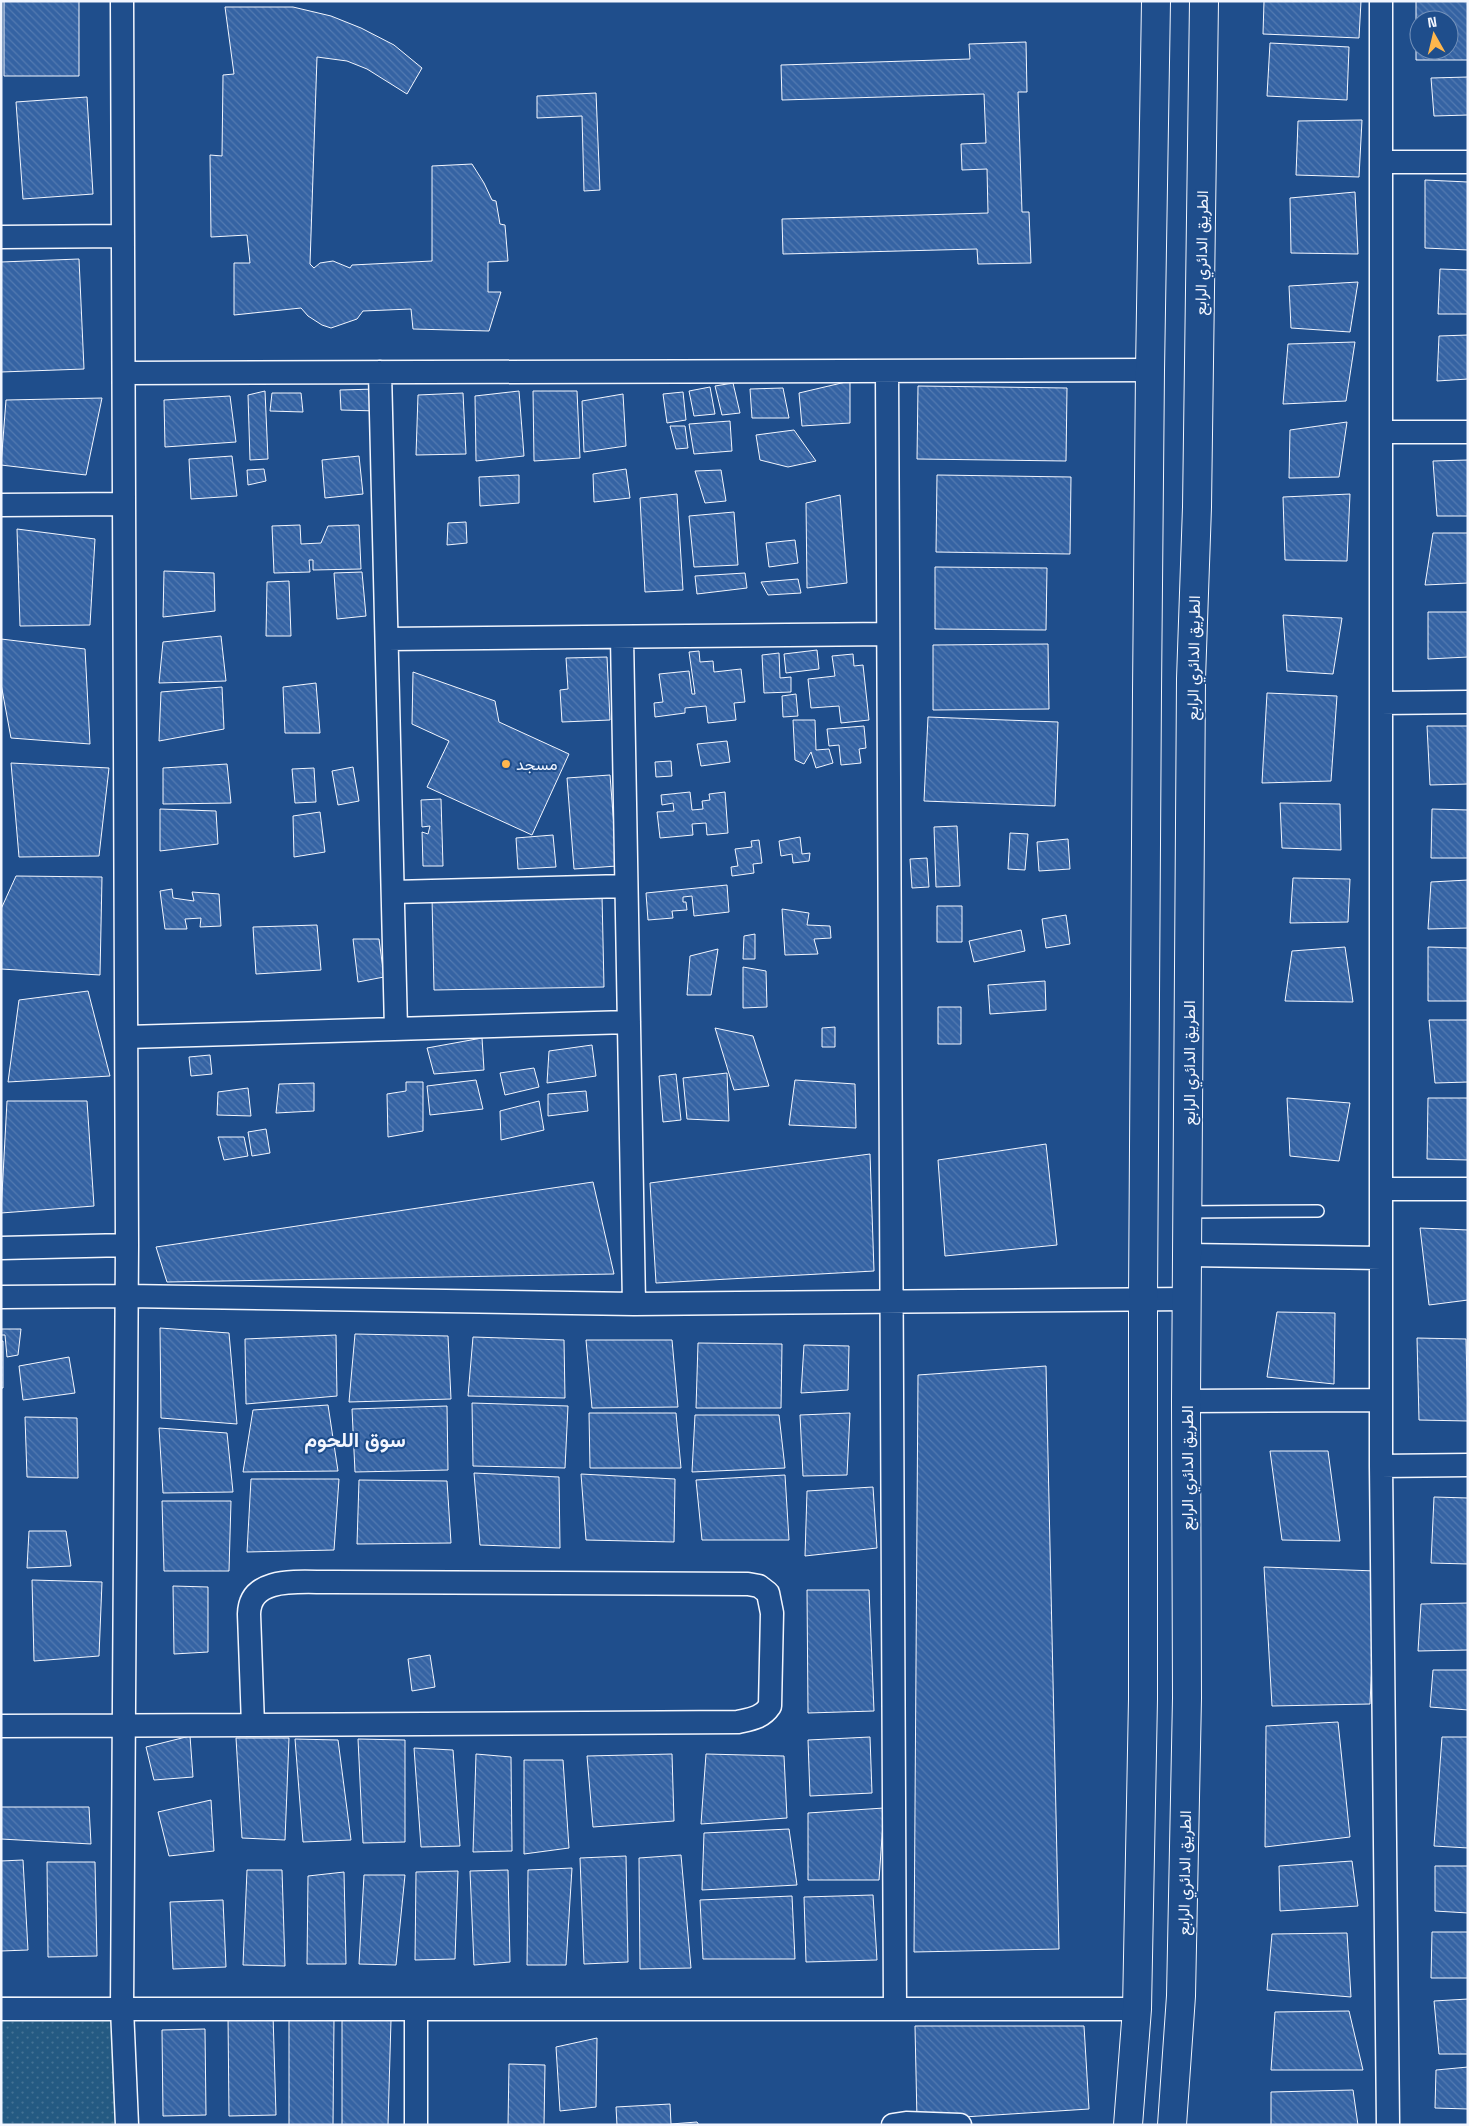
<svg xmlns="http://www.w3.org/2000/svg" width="1469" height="2126" font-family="'Space Grotesk',Vazirmatn,sans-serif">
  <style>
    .park { fill: url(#park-dots); stroke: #a8bbd7 }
    .building { fill: url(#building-back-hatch); stroke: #f2f6ff; fill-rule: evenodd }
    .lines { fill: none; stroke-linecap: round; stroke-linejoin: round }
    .service-casing { stroke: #f2f6ff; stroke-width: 14 }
    .minor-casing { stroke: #f2f6ff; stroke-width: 25 }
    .primary-casing { stroke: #f2f6ff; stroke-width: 30 }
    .service { stroke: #1f4e8c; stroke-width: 11 }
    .minor { stroke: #1f4e8c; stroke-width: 22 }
    .primary { stroke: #1f4e8c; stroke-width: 28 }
    .poi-dot { fill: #ffb74d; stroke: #1f4e8c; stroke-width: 2 }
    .labels { text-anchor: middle; stroke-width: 4; stroke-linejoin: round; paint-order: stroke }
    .street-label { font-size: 16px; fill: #f2f6ff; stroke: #1f4e8c }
    .poi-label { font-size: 16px; fill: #f2f6ff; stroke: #1f4e8c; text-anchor: start }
    .district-label { font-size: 21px; font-weight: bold; fill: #f2f6ff; stroke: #1f4e8c }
  </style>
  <defs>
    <pattern id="park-dots" width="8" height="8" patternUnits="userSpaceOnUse" patternTransform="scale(1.25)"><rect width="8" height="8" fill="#245a82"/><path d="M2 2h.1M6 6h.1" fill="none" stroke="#447295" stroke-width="1.8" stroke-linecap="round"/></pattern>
    <pattern id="building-back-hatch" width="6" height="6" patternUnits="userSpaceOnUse" patternTransform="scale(1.25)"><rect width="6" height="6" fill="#3563a3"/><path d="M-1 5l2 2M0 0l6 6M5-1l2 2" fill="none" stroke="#537ab1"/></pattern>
  </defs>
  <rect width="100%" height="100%" fill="#1f4e8c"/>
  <path class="park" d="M 1,1997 L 133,1998 L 134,2125 L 1,2125 Z"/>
  <path class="building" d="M 4,1 L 79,1 L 79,76 L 4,76 Z
    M 1264,1 L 1361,1 L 1359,38 L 1263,34 Z
    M 1416,1 L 1468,1 L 1468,60 L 1416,60 ZM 1419,20 L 1449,20 L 1449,50 L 1419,50 Z
    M 225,7 L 293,7 L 331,16 L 361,28 L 394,45 L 422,68 L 407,94 L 367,69 L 347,61 L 317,57 L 310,264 L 314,268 L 320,263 L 333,261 L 350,268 L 352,265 L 432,261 L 432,166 L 472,164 L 484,183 L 492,200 L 496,201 L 500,224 L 505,225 L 508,261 L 488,262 L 488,292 L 501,292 L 489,331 L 413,329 L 411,309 L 363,311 L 357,319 L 331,328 L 322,325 L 308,316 L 301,308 L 234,315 L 234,263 L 250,263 L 247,235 L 211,237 L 210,155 L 222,156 L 223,75 L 234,74 Z
    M 1026,42 L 1027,92 L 1018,92 L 1022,212 L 1029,212 L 1031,263 L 978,264 L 977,249 L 783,254 L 782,219 L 988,213 L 987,169 L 962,170 L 961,144 L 986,143 L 984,94 L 782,100 L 781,65 L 970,59 L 969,44 Z
    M 1270,43 L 1349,47 L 1347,100 L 1267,96 Z
    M 1468,77 L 1468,115 L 1434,116 L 1431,78 Z
    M 596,93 L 600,190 L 584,191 L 582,116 L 537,118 L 537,96 Z
    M 87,97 L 93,194 L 23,199 L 16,102 Z
    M 1362,120 L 1359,177 L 1296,175 L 1298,121 Z
    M 1425,180 L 1468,182 L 1468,250 L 1425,248 Z
    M 1355,192 L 1358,254 L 1291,253 L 1290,198 Z
    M 79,259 L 84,369 L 1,372 L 1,262 Z
    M 1440,269 L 1468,270 L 1468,314 L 1438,314 Z
    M 1358,282 L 1350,332 L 1291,328 L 1289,286 Z
    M 1468,335 L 1468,379 L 1437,381 L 1439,336 Z
    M 1355,342 L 1346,401 L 1283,404 L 1288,344 Z
    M 850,381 L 850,423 L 802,426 L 799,393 Z
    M 733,383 L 740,413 L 722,415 L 715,386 Z
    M 918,386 L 1067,388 L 1066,461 L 917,459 Z
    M 710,387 L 715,414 L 694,416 L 689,391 Z
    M 783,388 L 789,418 L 752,418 L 750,389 Z
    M 376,389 L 377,411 L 341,410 L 340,390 Z
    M 265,391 L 268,459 L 250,460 L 248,395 Z
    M 519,391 L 524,456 L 476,461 L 475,396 Z
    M 533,391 L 577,391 L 580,458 L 534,461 Z
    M 683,392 L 686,420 L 667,423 L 663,394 Z
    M 272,393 L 301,393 L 303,412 L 270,411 Z
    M 463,393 L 466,454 L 416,455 L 418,395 Z
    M 623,394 L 626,446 L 584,452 L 582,401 Z
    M 230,396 L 236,442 L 165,447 L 164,400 Z
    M 102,398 L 86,475 L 1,465 L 6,400 Z
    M 730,421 L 732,451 L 694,454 L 689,424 Z
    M 1347,422 L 1339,477 L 1289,478 L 1290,430 Z
    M 670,426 L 685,426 L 688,448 L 676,449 Z
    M 794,430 L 816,461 L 788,467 L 760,460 L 756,435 Z
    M 232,456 L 237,496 L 191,499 L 189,459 Z
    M 359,456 L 363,494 L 325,498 L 322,460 Z
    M 1468,460 L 1468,516 L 1437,516 L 1433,461 Z
    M 264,469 L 266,481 L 248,485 L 247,470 Z
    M 626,469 L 630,498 L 594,502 L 593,474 Z
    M 721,470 L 726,501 L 705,503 L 695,471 Z
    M 519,475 L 519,503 L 480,506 L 479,477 Z
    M 937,475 L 1071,477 L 1070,554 L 936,552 Z
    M 677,494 L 683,590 L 645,592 L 640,498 Z
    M 1350,494 L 1347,561 L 1285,560 L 1283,497 Z
    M 840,495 L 847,583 L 807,588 L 806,503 Z
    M 734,512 L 738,565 L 694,567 L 689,516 Z
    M 466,522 L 467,543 L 447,545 L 448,523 Z
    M 300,525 L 301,544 L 321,543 L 328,526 L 359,525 L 361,569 L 313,570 L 313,560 L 309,560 L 310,572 L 274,573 L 272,526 Z
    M 17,529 L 95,539 L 90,625 L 20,626 Z
    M 1433,533 L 1468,533 L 1468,583 L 1425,585 Z
    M 795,540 L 798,563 L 769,567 L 766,543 Z
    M 935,567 L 1047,568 L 1046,630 L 935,629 Z
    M 164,571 L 214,573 L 215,611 L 163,617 Z
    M 362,572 L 366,616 L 337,619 L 334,573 Z
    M 745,573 L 747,588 L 697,594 L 695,576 Z
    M 798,579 L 801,593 L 768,595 L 761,582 Z
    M 289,581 L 291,636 L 266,636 L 267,582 Z
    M 1428,612 L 1468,612 L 1468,657 L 1428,659 Z
    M 1283,615 L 1342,618 L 1333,674 L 1287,671 Z
    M 221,636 L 226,681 L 159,683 L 163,642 Z
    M 1,639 L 85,649 L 90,744 L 11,738 L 1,684 Z
    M 1048,644 L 1049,709 L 933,710 L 933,645 Z
    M 817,650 L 819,669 L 786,673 L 784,654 Z
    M 699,651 L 700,662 L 713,661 L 714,672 L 741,669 L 745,702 L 734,703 L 736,720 L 708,723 L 706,706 L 685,708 L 685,713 L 655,717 L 654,703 L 663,702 L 659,674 L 689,671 L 692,694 L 695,694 L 689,652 Z
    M 779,653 L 780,678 L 791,677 L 791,692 L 764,693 L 762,655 Z
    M 853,654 L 854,666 L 863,665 L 869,720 L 841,723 L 839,706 L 811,708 L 808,679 L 835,676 L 832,656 Z
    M 607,657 L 610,720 L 562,722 L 560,690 L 568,689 L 566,658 Z
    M 413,672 L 495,701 L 499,722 L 569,754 L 532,835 L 427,787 L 449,741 L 412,724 Z
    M 316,683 L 320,733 L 285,733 L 283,687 Z
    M 222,687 L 224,729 L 159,741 L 161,692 Z
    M 1267,693 L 1337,696 L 1331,781 L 1262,783 Z
    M 796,694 L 798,716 L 783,717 L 782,696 Z
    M 928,717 L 1058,722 L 1055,806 L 924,801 Z
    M 793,720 L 815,720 L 816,750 L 829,749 L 833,763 L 816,768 L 811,752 L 804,764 L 795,760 Z
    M 864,726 L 866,748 L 859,749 L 861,763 L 841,765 L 839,745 L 829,746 L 827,729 Z
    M 1427,726 L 1468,726 L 1468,784 L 1430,785 Z
    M 727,741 L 730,762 L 701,766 L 697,744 Z
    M 671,761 L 672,776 L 656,777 L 655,762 Z
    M 11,763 L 109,768 L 99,856 L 19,857 Z
    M 227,764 L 231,803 L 163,804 L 163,768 Z
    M 353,767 L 359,801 L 338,805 L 332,771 Z
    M 314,768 L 316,802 L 295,803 L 292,769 Z
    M 610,775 L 617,866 L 574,869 L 567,778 Z
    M 690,792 L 692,810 L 703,809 L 702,801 L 710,800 L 709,794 L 725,792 L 728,833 L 707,835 L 706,823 L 692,824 L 693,835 L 660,838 L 657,812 L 674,811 L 673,803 L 662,805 L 661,795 Z
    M 441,799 L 443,866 L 423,866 L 422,832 L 428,834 L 430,826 L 422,827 L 421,800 Z
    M 1280,803 L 1340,804 L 1341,850 L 1282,848 Z
    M 160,809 L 216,811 L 218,844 L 160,851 Z
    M 1432,809 L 1468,810 L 1468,858 L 1431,858 Z
    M 320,812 L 325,852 L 294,857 L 293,816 Z
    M 957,826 L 960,886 L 936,887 L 934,827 Z
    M 1010,833 L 1028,834 L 1025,870 L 1008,869 Z
    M 553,835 L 556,867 L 518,869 L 516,838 Z
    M 800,837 L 802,854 L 810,853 L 809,861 L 793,863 L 792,854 L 781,856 L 779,841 Z
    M 1068,839 L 1070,869 L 1039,871 L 1037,842 Z
    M 759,840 L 762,863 L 753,864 L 754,873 L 732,876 L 731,867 L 738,866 L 735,849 L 752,847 L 751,841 Z
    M 927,858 L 929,887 L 912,888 L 910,859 Z
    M 16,876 L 102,877 L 100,975 L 1,969 L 1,909 Z
    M 1293,878 L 1350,879 L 1348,922 L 1290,923 Z
    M 1468,880 L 1468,928 L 1428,929 L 1431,882 Z
    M 727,885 L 729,912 L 694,916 L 692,896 L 683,897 L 683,902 L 686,902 L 687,910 L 672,911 L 673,918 L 648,920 L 646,893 Z
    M 172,889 L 173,898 L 194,901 L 192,892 L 219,894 L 221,926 L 200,927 L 201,918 L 185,919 L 187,929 L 165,929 L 160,891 Z
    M 602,895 L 604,987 L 434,990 L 432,898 Z
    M 937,906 L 962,906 L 962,942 L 937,942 Z
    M 782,909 L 809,913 L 807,925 L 830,926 L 831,938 L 814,939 L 818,954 L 785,955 Z
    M 1066,915 L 1070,944 L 1046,948 L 1042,919 Z
    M 317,925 L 321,970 L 256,974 L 253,927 Z
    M 1021,930 L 1025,951 L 974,962 L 969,941 Z
    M 755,934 L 755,959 L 743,959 L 744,936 Z
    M 353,939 L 379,939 L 384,977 L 358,982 Z
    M 1345,947 L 1353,1002 L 1285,1001 L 1292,951 Z
    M 1428,947 L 1468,948 L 1468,1001 L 1428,1001 Z
    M 718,949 L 711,995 L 687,995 L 690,956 Z
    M 743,967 L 766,971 L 767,1007 L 743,1008 Z
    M 1045,981 L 1046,1010 L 990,1014 L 988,985 Z
    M 88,991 L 110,1076 L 8,1082 L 19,1000 Z
    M 938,1007 L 961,1007 L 961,1044 L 938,1044 Z
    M 1429,1020 L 1468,1020 L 1468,1082 L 1435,1083 Z
    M 835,1027 L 835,1047 L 822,1047 L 822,1028 Z
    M 715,1028 L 753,1036 L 769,1086 L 734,1090 Z
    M 482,1038 L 484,1070 L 434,1074 L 427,1048 Z
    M 592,1045 L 596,1076 L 547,1083 L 549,1051 Z
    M 210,1055 L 212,1074 L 191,1076 L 189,1057 Z
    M 534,1068 L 539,1087 L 505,1095 L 500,1073 Z
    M 727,1073 L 729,1121 L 687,1119 L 683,1078 Z
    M 676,1074 L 681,1120 L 663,1122 L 659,1076 Z
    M 476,1080 L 483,1109 L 430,1115 L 427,1086 Z
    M 795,1080 L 855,1084 L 856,1128 L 789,1125 Z
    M 406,1082 L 423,1082 L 423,1131 L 388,1137 L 387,1094 L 406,1091 Z
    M 314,1083 L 314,1111 L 276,1113 L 279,1084 Z
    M 248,1088 L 251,1116 L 217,1115 L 218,1092 Z
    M 586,1091 L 588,1111 L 548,1116 L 548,1094 Z
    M 1287,1098 L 1350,1103 L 1339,1161 L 1290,1156 Z
    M 1428,1098 L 1468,1098 L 1468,1160 L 1427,1159 Z
    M 7,1101 L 87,1101 L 94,1206 L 1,1213 Z
    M 539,1101 L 544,1130 L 501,1140 L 500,1111 Z
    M 266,1129 L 270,1153 L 252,1156 L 248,1132 Z
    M 218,1137 L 244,1137 L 248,1156 L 224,1160 Z
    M 1046,1144 L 1057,1245 L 945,1256 L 938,1160 Z
    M 870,1154 L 874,1271 L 656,1283 L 650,1183 Z
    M 593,1182 L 614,1274 L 167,1282 L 156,1247 Z
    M 1420,1228 L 1468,1230 L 1468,1300 L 1429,1305 Z
    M 1277,1312 L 1335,1313 L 1334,1384 L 1267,1377 Z
    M 160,1328 L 229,1333 L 237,1424 L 161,1418 Z
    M 1,1329 L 21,1329 L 18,1355 L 7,1357 L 5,1335 L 1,1335 Z
    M 355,1334 L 448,1336 L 451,1399 L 349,1402 Z
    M 336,1335 L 337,1396 L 246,1404 L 245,1339 Z
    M 473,1337 L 564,1340 L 565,1398 L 468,1396 Z
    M 1417,1338 L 1466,1339 L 1468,1421 L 1419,1420 Z
    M 586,1340 L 672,1340 L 678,1407 L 592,1408 Z
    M 1,1341 L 3,1341 L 3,1388 L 1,1388 Z
    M 698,1343 L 782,1344 L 781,1408 L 696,1408 Z
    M 804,1345 L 849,1346 L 848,1390 L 801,1393 Z
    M 69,1357 L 75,1393 L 23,1400 L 19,1366 Z
    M 1046,1366 L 1059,1949 L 914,1952 L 918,1375 Z
    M 472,1403 L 568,1406 L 565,1468 L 473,1466 Z
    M 328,1405 L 338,1471 L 243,1472 L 253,1410 Z
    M 447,1406 L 448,1470 L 355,1472 L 352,1409 Z
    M 589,1413 L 676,1413 L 681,1468 L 590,1468 Z
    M 850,1413 L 847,1475 L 803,1476 L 800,1415 Z
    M 695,1415 L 779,1415 L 785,1468 L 692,1472 Z
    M 25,1417 L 77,1418 L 78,1478 L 27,1477 Z
    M 159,1428 L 227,1433 L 233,1492 L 163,1493 Z
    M 1270,1451 L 1328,1451 L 1340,1541 L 1282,1540 Z
    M 474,1473 L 559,1477 L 560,1548 L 480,1545 Z
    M 581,1474 L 675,1479 L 674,1542 L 586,1540 Z
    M 785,1475 L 789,1540 L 702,1540 L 696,1480 Z
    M 251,1479 L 339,1479 L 334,1550 L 247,1552 Z
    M 359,1480 L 447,1481 L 451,1543 L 357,1544 Z
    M 873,1487 L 877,1548 L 805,1556 L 807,1491 Z
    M 1434,1497 L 1468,1498 L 1468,1564 L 1431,1563 Z
    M 162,1501 L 231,1501 L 229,1571 L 164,1571 Z
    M 29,1531 L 66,1531 L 71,1566 L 27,1568 Z
    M 1264,1567 L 1376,1571 L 1370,1704 L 1272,1706 Z
    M 32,1580 L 102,1582 L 99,1656 L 34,1661 Z
    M 173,1586 L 208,1587 L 208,1652 L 174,1654 Z
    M 807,1590 L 869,1590 L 874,1711 L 808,1713 Z
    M 1468,1603 L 1468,1650 L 1418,1651 L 1421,1604 Z
    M 430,1655 L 435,1687 L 412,1691 L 408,1659 Z
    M 1433,1670 L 1468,1670 L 1468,1710 L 1430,1707 Z
    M 1338,1722 L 1350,1837 L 1265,1847 L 1266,1726 Z
    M 190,1736 L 193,1777 L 154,1780 L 146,1747 Z
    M 870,1737 L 872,1793 L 810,1796 L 808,1740 Z
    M 1442,1737 L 1468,1737 L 1468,1848 L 1434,1846 Z
    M 236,1738 L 289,1738 L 285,1840 L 242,1838 Z
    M 295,1739 L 338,1740 L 351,1840 L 303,1842 Z
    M 358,1739 L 405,1740 L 405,1842 L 363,1843 Z
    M 414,1748 L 453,1750 L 460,1846 L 421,1847 Z
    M 476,1754 L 511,1757 L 512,1851 L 473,1852 Z
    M 672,1754 L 674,1821 L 593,1827 L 587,1756 Z
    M 706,1754 L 784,1756 L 787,1818 L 701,1824 Z
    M 524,1760 L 563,1760 L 569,1848 L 524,1854 Z
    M 211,1800 L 214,1851 L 169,1856 L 158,1812 Z
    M 1,1807 L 89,1807 L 91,1844 L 1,1839 Z
    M 884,1808 L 879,1880 L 808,1880 L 808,1813 Z
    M 789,1829 L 797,1885 L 702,1890 L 704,1833 Z
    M 681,1855 L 691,1968 L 640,1969 L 639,1858 Z
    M 626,1856 L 628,1962 L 584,1964 L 580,1858 Z
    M 23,1860 L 28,1950 L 1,1951 L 1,1861 Z
    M 1352,1861 L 1358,1906 L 1280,1911 L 1279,1866 Z
    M 47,1862 L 95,1862 L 97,1956 L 48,1957 Z
    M 1435,1866 L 1468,1866 L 1468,1913 L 1435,1911 Z
    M 572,1868 L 566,1965 L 527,1965 L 528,1870 Z
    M 247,1870 L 282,1870 L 285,1966 L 243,1965 Z
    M 508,1870 L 510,1962 L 474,1965 L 470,1871 Z
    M 458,1871 L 455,1959 L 415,1960 L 416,1872 Z
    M 344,1872 L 346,1964 L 307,1964 L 308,1876 Z
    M 364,1875 L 405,1875 L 396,1965 L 359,1964 Z
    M 873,1895 L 877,1960 L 806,1962 L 804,1897 Z
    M 792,1896 L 795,1959 L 703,1959 L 700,1900 Z
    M 223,1900 L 226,1967 L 173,1969 L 170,1902 Z
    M 1432,1932 L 1468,1932 L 1468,1978 L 1431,1978 Z
    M 1347,1933 L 1351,1997 L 1267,1990 L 1272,1934 Z
    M 1468,1999 L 1468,2054 L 1439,2054 L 1434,2001 Z
    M 1349,2011 L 1363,2070 L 1271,2070 L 1275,2012 Z
    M 273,2014 L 276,2115 L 229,2116 L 228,2016 Z
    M 289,2019 L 334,2019 L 333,2125 L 289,2125 Z
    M 342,2019 L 391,2020 L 388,2125 L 342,2125 Z
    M 915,2026 L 1084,2026 L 1089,2109 L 917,2120 Z
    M 205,2029 L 206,2115 L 163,2116 L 162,2030 Z
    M 597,2038 L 596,2107 L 560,2111 L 556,2047 Z
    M 509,2064 L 545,2065 L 544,2125 L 508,2125 Z
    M 1468,2067 L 1468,2109 L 1435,2108 L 1436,2070 Z
    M 1353,2090 L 1358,2125 L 1271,2125 L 1271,2092 Z
    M 670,2104 L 671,2124 L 697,2122 L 699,2125 L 617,2125 L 616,2107 Z"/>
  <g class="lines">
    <g class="service-casing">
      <path id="service" d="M 1188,1212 L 1318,1211"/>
    </g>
    <g class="minor-casing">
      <path id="minor" d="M 122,1 L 127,1245 L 122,2008 L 127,2125
        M 1381,1 L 1381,1466 L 1388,2125
        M 1381,162 L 1468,162
        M 1,237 L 123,236
        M 887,371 L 895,2009
        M 380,372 L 396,1029
        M 124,373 L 1150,370
        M 1381,432 L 1468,432
        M 1,505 L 124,504
        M 622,637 L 634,1304
        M 387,639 L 888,634
        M 1381,703 L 1468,702
        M 393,892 L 626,886
        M 127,1037 L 629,1022
        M 1381,1189 L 1468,1189
        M 1,1248 L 127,1245
        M 1187,1255 L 1381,1258
        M 1,1297 L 127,1296 L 634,1304 L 1187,1299
        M 1186,1401 L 1381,1400
        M 1381,1466 L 1468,1465
        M 333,1582 L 748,1584 L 759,1586 L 768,1593 L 772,1613 L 770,1706 C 762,1718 751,1719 738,1722 L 253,1725 L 249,1614 C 250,1574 304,1583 333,1582 Z
        M 1,1726 L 253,1725
        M 1,2009 L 1137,2009
        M 416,2125 L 416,2009
        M 893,2125 L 906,2123 L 960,2125"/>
    </g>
    <g class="primary-casing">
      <path id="primary" d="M 1128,2125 L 1137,2009 L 1143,1699 L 1143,1299 L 1147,692 L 1150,370 L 1156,1
        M 1172,2125 L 1181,1996 L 1187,1698 L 1186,1401 L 1191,679 L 1197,507 L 1204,1"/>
    </g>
    <use href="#service" class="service"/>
    <use href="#minor" class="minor"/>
    <use href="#primary" class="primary"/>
  </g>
  <circle class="poi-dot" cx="506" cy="764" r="5"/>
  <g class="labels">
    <g class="street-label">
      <text transform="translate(1201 253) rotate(-89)" y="6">الطريق الدائري الرابع</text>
      <text transform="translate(1193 658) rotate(-89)" y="6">الطريق الدائري الرابع</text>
      <text transform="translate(1189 1063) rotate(-90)" y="6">الطريق الدائري الرابع</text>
      <text transform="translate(1187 1468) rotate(-90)" y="6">الطريق الدائري الرابع</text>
      <text transform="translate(1184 1873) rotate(-89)" y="6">الطريق الدائري الرابع</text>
    </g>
    <g class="poi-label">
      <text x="516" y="770">مسجد</text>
    </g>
    <g class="district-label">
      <text x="355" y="1447">سوق اللحوم</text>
    </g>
  </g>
  <rect width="1469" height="2126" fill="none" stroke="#f2f6ff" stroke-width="5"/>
  <g transform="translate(1434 35) rotate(352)"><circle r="24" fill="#1f4e8c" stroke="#7391ba"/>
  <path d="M0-4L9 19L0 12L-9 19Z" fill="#ffb74d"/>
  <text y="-8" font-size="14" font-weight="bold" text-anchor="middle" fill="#f2f6ff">N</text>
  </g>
</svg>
